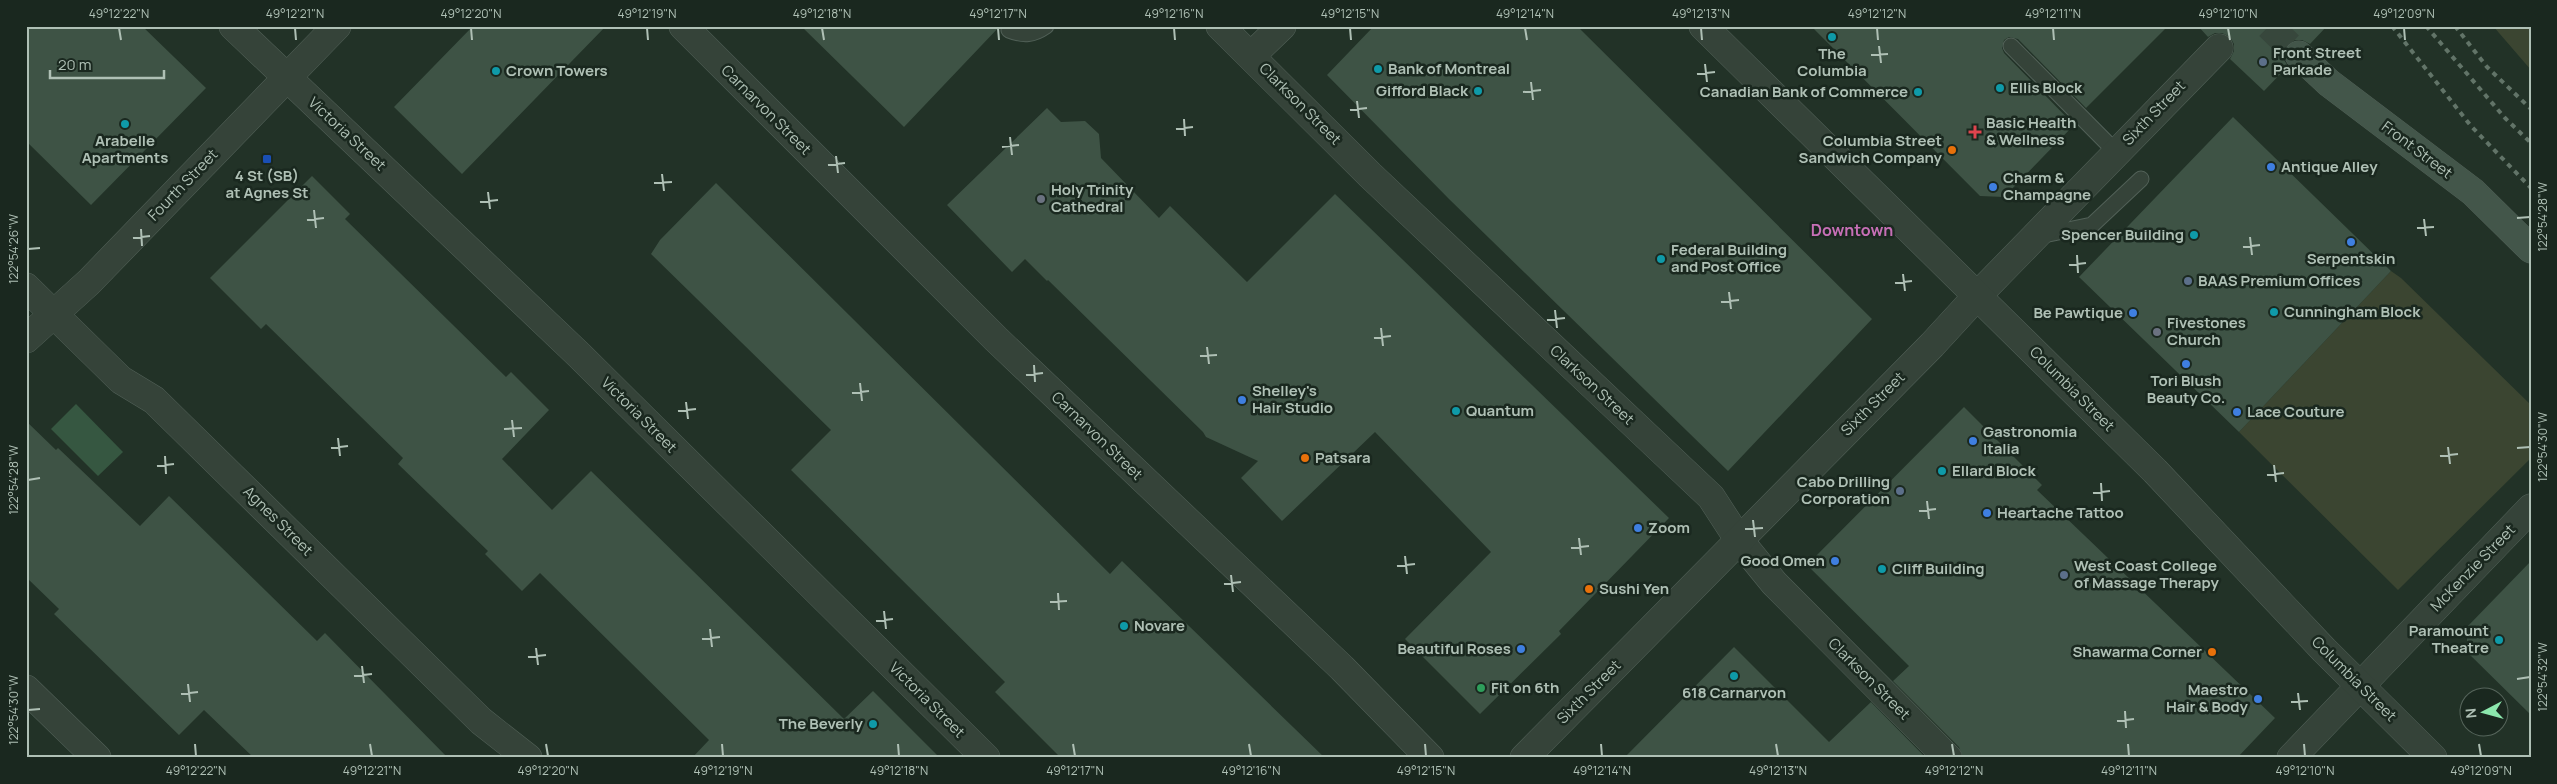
<svg xmlns="http://www.w3.org/2000/svg" width="2557" height="784" font-family="Manrope,sans-serif">
  <style>
    .green { fill: #3b4531 }
    .water { fill: #365741 }
    .building { fill: #3e5345 }
    .lines { fill: none; stroke-linecap: round; stroke-linejoin: round }
    .secondary-tunnel { stroke: #37473c; stroke-width: 28; stroke-dasharray: 28 14; stroke-linecap: butt }
    .service-casing { stroke: #526158; stroke-width: 17 }
    .minor-casing { stroke: #526158; stroke-width: 29 }
    .tertiary-casing { stroke: #526158; stroke-width: 29 }
    .secondary-casing { stroke: #526158; stroke-width: 29 }
    .service { stroke: #354339; stroke-width: 15 }
    .minor { stroke: #354339; stroke-width: 28 }
    .tertiary { stroke: #354339; stroke-width: 28 }
    .secondary { stroke: #43564a; stroke-width: 28 }
    .rail { stroke: #627468; stroke-width: 4; stroke-dasharray: 5 5; stroke-linecap: butt }
    .ticks { fill: none; stroke: #afc0b5; stroke-width: 2 }
    .culture-dot { fill: #0f9aa8; stroke: #1a281f; stroke-width: 2 }
    .service-dot { fill: #5c6f8a; stroke: #1a281f; stroke-width: 2 }
    .health-dot { fill: #e0444e; stroke: #1a281f; stroke-width: 2 }
    .food-dot { fill: #e8710a; stroke: #1a281f; stroke-width: 2 }
    .transit-dot { fill: #1a4fb4; stroke: #1a281f; stroke-width: 2 }
    .shop-dot { fill: #3f7fe0; stroke: #1a281f; stroke-width: 2 }
    .worship-dot { fill: #6b7280; stroke: #1a281f; stroke-width: 2 }
    .leisure-dot { fill: #2e9e5b; stroke: #1a281f; stroke-width: 2 }
    .labels { text-anchor: middle; stroke-width: 5; stroke-linejoin: round; paint-order: stroke }
    .poi-label { font-size: 15px; font-weight: bold; fill: #afc0b5; stroke: #1a281f; text-anchor: start }
    .street-label { font-size: 15px; fill: #afc0b5; stroke: #1a281f }
    .neighbourhood-label { font-size: 16px; font-weight: bold; fill: #c66fb6; stroke: #1a281f }
    .neatline { fill: none; stroke: #afc0b5; stroke-width: 2 }
    .ticks-label { font-size: 12px; text-anchor: middle; fill: #afc0b5 }
  </style>
  <rect width="100%" height="100%" fill="#223227"/>
  <path class="green" d="M 2493,26 L 2531,26 L 2531,70 Z
    M 2391,271 L 2401,278 L 2531,405 L 2531,458 L 2398,590 L 2239,432 Z"/>
  <path class="water" d="M 76,404 L 123,452 L 98,476 L 51,429 Z"/>
  <path class="building" d="M 26,26 L 142,26 L 206,88 L 91,205 L 26,141 Z
    M 473,26 L 606,26 L 462,174 L 394,107 Z
    M 801,26 L 1000,26 L 904,127 Z
    M 1374,26 L 1577,26 L 1872,319 L 1728,471 L 1449,199 L 1327,75 Z
    M 1811,26 L 2168,26 L 2086,108 L 2018,39 L 2009,37 L 2004,40 L 2002,48 L 2004,53 L 2074,125 L 2004,197 L 1980,196 Z
    M 2198,26 L 2327,26 L 2310,44 L 2302,40 L 2295,40 L 2288,44 L 2284,52 L 2284,60 L 2288,66 L 2264,91 L 2230,59 L 2234,51 L 2234,44 L 2230,37 L 2222,33 L 2215,33 L 2208,37 Z
    M 1047,108 L 1061,122 L 1085,121 L 1099,134 L 1101,158 L 1159,218 L 1170,206 L 1247,282 L 1335,194 L 1669,518 L 1559,631 L 1561,634 L 1480,714 L 1405,639 L 1491,552 L 1375,432 L 1282,521 L 1241,478 L 1258,461 L 1206,437 L 1203,432 L 1048,280 L 1047,281 L 1025,259 L 1012,272 L 947,205 Z
    M 2233,117 L 2391,271 L 2239,432 L 2079,277 Z
    M 312,176 L 350,214 L 345,219 L 506,377 L 511,372 L 549,410 L 502,459 L 552,510 L 591,471 L 844,719 L 873,691 L 940,758 L 692,758 L 709,740 L 540,573 L 522,591 L 485,554 L 488,551 L 398,464 L 403,458 L 266,324 L 261,329 L 210,278 Z
    M 716,183 L 1110,574 L 1122,561 L 1325,758 L 1061,758 L 995,692 L 1005,682 L 791,470 L 831,430 L 651,254 L 660,240 Z
    M 1964,407 L 2042,485 L 2037,490 L 2275,718 L 2237,758 L 1963,758 L 1959,747 L 1893,681 L 1909,666 L 1807,565 Z
    M 26,421 L 56,450 L 58,448 L 140,526 L 169,496 L 317,641 L 325,633 L 448,758 L 254,758 L 204,710 L 179,735 L 54,614 L 59,609 L 26,577 Z
    M 2531,561 L 2531,715 L 2467,652 L 2467,627 Z
    M 1734,647 L 1829,742 L 1871,702 L 1926,758 L 1624,758 Z"/>
  <g class="lines">
    <path class="secondary-tunnel" d="M 2269,26 L 2299,55"/>
    <g class="service-casing">
      <path id="service" d="M 1009,30 C 1024,36 1033,35 1046,26
        M 2011,46 L 2116,152
        M 2039,236 L 2092,225 L 2141,179"/>
    </g>
    <g class="minor-casing">
      <path id="minor" d="M 233,26 L 579,355 L 986,758
        M 683,26 L 996,339 L 1342,668 L 1430,758
        M 1220,26 L 1370,175 L 1711,497 L 1739,540 L 1774,583 L 1948,758
        M 1252,55 L 1282,26
        M 26,287 L 121,380 L 154,400 L 481,721 L 528,758
        M 1977,296 L 2219,48
        M 26,339 L 89,282 L 337,26
        M 26,689 L 97,758
        M 2291,758 L 2531,508"/>
    </g>
    <g class="tertiary-casing">
      <path id="tertiary" d="M 1703,26 L 2155,471 L 2324,650 L 2433,758
        M 1524,758 L 1932,345 L 1977,296"/>
    </g>
    <g class="secondary-casing">
      <path id="secondary" d="M 2299,55 L 2329,83 L 2473,192 L 2531,249"/>
    </g>
    <use href="#service" class="service"/>
    <use href="#minor" class="minor"/>
    <use href="#tertiary" class="tertiary"/>
    <use href="#secondary" class="secondary"/>
    <path class="rail" d="M 2392,26 L 2471,126 L 2531,188
      M 2426,26 L 2505,118 L 2531,143
      M 2455,26 L 2487,67 L 2531,109"/>
  </g>
  <path class="ticks" d="M 119,28 L 121,40M 295,28 L 296,40M 471,28 L 472,40M 647,28 L 648,40M 822,28 L 824,40M 998,28 L 999,40M 1174,28 L 1175,40M 1350,28 L 1351,40M 1525,28 L 1527,40M 1701,28 L 1702,40M 1877,28 L 1878,40M 2053,28 L 2054,40M 2228,28 L 2230,40M 2404,28 L 2405,40M 1879,46 L 1881,63M 1871,55 L 1888,54M 1705,64 L 1707,82M 1697,74 L 1715,72M 1531,82 L 1533,100M 1523,92 L 1541,90M 1357,101 L 1359,118M 1350,110 L 1367,108M 1184,119 L 1185,136M 1176,129 L 1193,127M 1010,137 L 1012,155M 1002,147 L 1019,145M 836,156 L 838,173M 828,165 L 845,163M 662,174 L 664,191M 654,183 L 672,182M 488,192 L 490,209M 480,202 L 498,200M 314,210 L 316,228M 2517,218 L 2530,217M 2424,219 L 2426,236M 307,220 L 324,218M 2417,228 L 2434,227M 141,229 L 142,246M 2250,237 L 2252,255M 133,238 L 150,236M 2243,247 L 2260,245M 28,249 L 40,248M 2077,255 L 2078,273M 2069,265 L 2086,263M 1903,274 L 1905,291M 1895,283 L 1912,281M 1729,292 L 1731,309M 1721,302 L 1739,300M 1555,310 L 1557,328M 1547,320 L 1565,318M 1381,328 L 1383,346M 1374,338 L 1391,336M 1207,347 L 1209,364M 1200,356 L 1217,355M 1034,365 L 1035,382M 1026,375 L 1043,373M 860,383 L 862,401M 852,393 L 869,391M 686,402 L 688,419M 678,411 L 696,409M 512,420 L 514,437M 504,429 L 522,428M 338,438 L 340,456M 2448,447 L 2450,464M 331,448 L 348,446M 2517,448 L 2530,447M 165,456 L 166,474M 2440,456 L 2458,454M 2274,465 L 2276,482M 157,466 L 174,464M 2267,475 L 2284,473M 28,480 L 40,478M 2101,483 L 2102,501M 2093,493 L 2110,491M 1927,501 L 1929,519M 1919,511 L 1936,509M 1753,520 L 1755,537M 1745,529 L 1763,528M 1579,538 L 1581,555M 1571,548 L 1589,546M 1405,556 L 1407,574M 1397,566 L 1415,564M 1231,575 L 1233,592M 1224,584 L 1241,582M 1058,593 L 1059,610M 1050,602 L 1067,601M 884,611 L 886,629M 876,621 L 893,619M 710,629 L 712,647M 702,639 L 720,637M 536,648 L 538,665M 528,657 L 546,655M 362,666 L 364,683M 354,676 L 372,674M 2517,679 L 2530,677M 188,684 L 190,702M 2298,693 L 2300,710M 181,694 L 198,692M 2291,702 L 2308,701M 28,710 L 40,709M 2125,711 L 2126,728M 2117,721 L 2134,719M 195,744 L 196,756M 370,744 L 372,756M 546,744 L 548,756M 722,744 L 723,756M 898,744 L 899,756M 1073,744 L 1075,756M 1249,744 L 1251,756M 1425,744 L 1426,756M 1601,744 L 1602,756M 1776,744 L 1778,756M 1952,744 L 1954,756M 2128,744 L 2129,756M 2304,744 L 2305,756M 2479,744 L 2481,756"/>
  <g class="culture-dot">
    <circle cx="1832" cy="37" r="5"/>
    <circle cx="1378" cy="69" r="5"/>
    <circle cx="496" cy="71" r="5"/>
    <circle cx="2000" cy="88" r="5"/>
    <circle cx="1478" cy="91" r="5"/>
    <circle cx="1918" cy="92" r="5"/>
    <circle cx="125" cy="124" r="5"/>
    <circle cx="2194" cy="235" r="5"/>
    <circle cx="1661" cy="259" r="5"/>
    <circle cx="2274" cy="312" r="5"/>
    <circle cx="1456" cy="411" r="5"/>
    <circle cx="1942" cy="471" r="5"/>
    <circle cx="1882" cy="569" r="5"/>
    <circle cx="1124" cy="626" r="5"/>
    <circle cx="2499" cy="640" r="5"/>
    <circle cx="1734" cy="676" r="5"/>
    <circle cx="873" cy="724" r="5"/>
  </g>
  <g class="service-dot">
    <circle cx="2263" cy="62" r="5"/>
    <circle cx="2188" cy="281" r="5"/>
    <circle cx="1900" cy="491" r="5"/>
    <circle cx="2064" cy="575" r="5"/>
  </g>
  <path class="health-dot" d="M1972.5 124.5h5v5h5v5h-5v5h-5v-5h-5v-5h5z"/>
  <g class="food-dot">
    <circle cx="1952" cy="150" r="5"/>
    <circle cx="1305" cy="458" r="5"/>
    <circle cx="1589" cy="589" r="5"/>
    <circle cx="2212" cy="652" r="5"/>
  </g>
  <rect class="transit-dot" x="262" y="154" width="10" height="10" rx="2.5"/>
  <g class="shop-dot">
    <circle cx="2271" cy="167" r="5"/>
    <circle cx="1993" cy="187" r="5"/>
    <circle cx="2351" cy="242" r="5"/>
    <circle cx="2133" cy="313" r="5"/>
    <circle cx="2186" cy="364" r="5"/>
    <circle cx="1242" cy="400" r="5"/>
    <circle cx="2237" cy="412" r="5"/>
    <circle cx="1973" cy="441" r="5"/>
    <circle cx="1987" cy="513" r="5"/>
    <circle cx="1638" cy="528" r="5"/>
    <circle cx="1835" cy="561" r="5"/>
    <circle cx="1521" cy="649" r="5"/>
    <circle cx="2258" cy="699" r="5"/>
  </g>
  <g class="worship-dot">
    <circle cx="1041" cy="199" r="5"/>
    <circle cx="2157" cy="332" r="5"/>
  </g>
  <circle class="leisure-dot" cx="1481" cy="688" r="5"/>
  <g class="labels">
    <g class="poi-label">
      <text x="2273" y="58">Front Street<tspan x="2273" dy="17">Parkade</tspan></text>
      <text x="1832" y="59" text-anchor="middle">The<tspan x="1832" dy="17">Columbia</tspan></text>
      <text x="1388" y="74">Bank of Montreal</text>
      <text x="506" y="76">Crown Towers</text>
      <text x="2010" y="93">Ellis Block</text>
      <text x="1468" y="96" text-anchor="end">Gifford Black</text>
      <text x="1908" y="97" text-anchor="end">Canadian Bank of Commerce</text>
      <text x="1986" y="128">Basic Health<tspan x="1986" dy="17">&amp; Wellness</tspan></text>
      <text x="125" y="146" text-anchor="middle">Arabelle<tspan x="125" dy="17">Apartments</tspan></text>
      <text x="1942" y="146" text-anchor="end">Columbia Street<tspan x="1942" dy="17">Sandwich Company</tspan></text>
      <text x="2281" y="172">Antique Alley</text>
      <text x="267" y="181" text-anchor="middle">4 St (SB)<tspan x="267" dy="17">at Agnes St</tspan></text>
      <text x="2003" y="183">Charm &amp;<tspan x="2003" dy="17">Champagne</tspan></text>
      <text x="1051" y="195">Holy Trinity<tspan x="1051" dy="17">Cathedral</tspan></text>
      <text x="2184" y="240" text-anchor="end">Spencer Building</text>
      <text x="1671" y="255">Federal Building<tspan x="1671" dy="17">and Post Office</tspan></text>
      <text x="2351" y="264" text-anchor="middle">Serpentskin</text>
      <text x="2198" y="286">BAAS Premium Offices</text>
      <text x="2284" y="317">Cunningham Block</text>
      <text x="2123" y="318" text-anchor="end">Be Pawtique</text>
      <text x="2167" y="328">Fivestones<tspan x="2167" dy="17">Church</tspan></text>
      <text x="2186" y="386" text-anchor="middle">Tori Blush<tspan x="2186" dy="17">Beauty Co.</tspan></text>
      <text x="1252" y="396">Shelley's<tspan x="1252" dy="17">Hair Studio</tspan></text>
      <text x="1466" y="416">Quantum</text>
      <text x="2247" y="417">Lace Couture</text>
      <text x="1983" y="437">Gastronomia<tspan x="1983" dy="17">Italia</tspan></text>
      <text x="1315" y="463">Patsara</text>
      <text x="1952" y="476">Ellard Block</text>
      <text x="1890" y="487" text-anchor="end">Cabo Drilling<tspan x="1890" dy="17">Corporation</tspan></text>
      <text x="1997" y="518">Heartache Tattoo</text>
      <text x="1648" y="533">Zoom</text>
      <text x="1825" y="566" text-anchor="end">Good Omen</text>
      <text x="2074" y="571">West Coast College<tspan x="2074" dy="17">of Massage Therapy</tspan></text>
      <text x="1892" y="574">Cliff Building</text>
      <text x="1599" y="594">Sushi Yen</text>
      <text x="1134" y="631">Novare</text>
      <text x="2489" y="636" text-anchor="end">Paramount<tspan x="2489" dy="17">Theatre</tspan></text>
      <text x="1511" y="654" text-anchor="end">Beautiful Roses</text>
      <text x="2202" y="657" text-anchor="end">Shawarma Corner</text>
      <text x="1491" y="693">Fit on 6th</text>
      <text x="2248" y="695" text-anchor="end">Maestro<tspan x="2248" dy="17">Hair &amp; Body</tspan></text>
      <text x="1734" y="698" text-anchor="middle">618 Carnarvon</text>
      <text x="863" y="729" text-anchor="end">The Beverly</text>
    </g>
    <g class="street-label">
      <text transform="translate(1300 104) rotate(45)" y="5">Clarkson Street</text>
      <text transform="translate(766 110) rotate(45)" y="5">Carnarvon Street</text>
      <text transform="translate(2154 113) rotate(-46)" y="5">Sixth Street</text>
      <text transform="translate(347 134) rotate(43)" y="5">Victoria Street</text>
      <text transform="translate(2417 150) rotate(37)" y="5">Front Street</text>
      <text transform="translate(183 185) rotate(-46)" y="5">Fourth Street</text>
      <text transform="translate(1592 385) rotate(43)" y="5">Clarkson Street</text>
      <text transform="translate(2072 389) rotate(45)" y="5">Columbia Street</text>
      <text transform="translate(1873 404) rotate(-45)" y="5">Sixth Street</text>
      <text transform="translate(639 415) rotate(45)" y="5">Victoria Street</text>
      <text transform="translate(1097 436) rotate(44)" y="5">Carnarvon Street</text>
      <text transform="translate(278 521) rotate(45)" y="5">Agnes Street</text>
      <text transform="translate(2473 568) rotate(-46)" y="5">McKenzie Street</text>
      <text transform="translate(1869 679) rotate(45)" y="5">Clarkson Street</text>
      <text transform="translate(2354 679) rotate(45)" y="5">Columbia Street</text>
      <text transform="translate(1589 692) rotate(-45)" y="5">Sixth Street</text>
      <text transform="translate(927 700) rotate(45)" y="5">Victoria Street</text>
    </g>
    <g class="neighbourhood-label">
      <text x="1852" y="236">Downtown</text>
    </g>
  </g>
  <rect width="2557" height="784" fill="none" stroke="#1a281f" stroke-width="55"/>
  <g transform="translate(2484 712) rotate(264)"><circle r="24" fill="#1a281f" stroke="#56655b"/>
  <path d="M0-4L9 19L0 12L-9 19Z" fill="#8ce8ad"/>
  <text y="-8" font-size="14" font-weight="bold" text-anchor="middle" fill="#afc0b5">N</text>
  </g>
  <path d="M50 70v8h114v-8" fill="none" stroke="#afc0b5" stroke-width="2.5"/>
  <text x="58" y="70" font-size="15" fill="#afc0b5" stroke="#1a281f" stroke-width="4" paint-order="stroke">20 m</text>
  <rect x="28" y="28" width="2502" height="728" class="neatline"/>
  <g class="ticks-label">
    <text x="119" y="18">49°12'22"N</text>
    <text x="295" y="18">49°12'21"N</text>
    <text x="471" y="18">49°12'20"N</text>
    <text x="647" y="18">49°12'19"N</text>
    <text x="822" y="18">49°12'18"N</text>
    <text x="998" y="18">49°12'17"N</text>
    <text x="1174" y="18">49°12'16"N</text>
    <text x="1350" y="18">49°12'15"N</text>
    <text x="1525" y="18">49°12'14"N</text>
    <text x="1701" y="18">49°12'13"N</text>
    <text x="1877" y="18">49°12'12"N</text>
    <text x="2053" y="18">49°12'11"N</text>
    <text x="2228" y="18">49°12'10"N</text>
    <text x="2404" y="18">49°12'09"N</text>
    <text transform="translate(2543 217) rotate(-90)" y="4">122°54'28"W</text>
    <text transform="translate(14 249) rotate(-90)" y="4">122°54'26"W</text>
    <text transform="translate(2543 447) rotate(-90)" y="4">122°54'30"W</text>
    <text transform="translate(14 480) rotate(-90)" y="4">122°54'28"W</text>
    <text transform="translate(2543 677) rotate(-90)" y="4">122°54'32"W</text>
    <text transform="translate(14 710) rotate(-90)" y="4">122°54'30"W</text>
    <text x="196" y="775">49°12'22"N</text>
    <text x="372" y="775">49°12'21"N</text>
    <text x="548" y="775">49°12'20"N</text>
    <text x="723" y="775">49°12'19"N</text>
    <text x="899" y="775">49°12'18"N</text>
    <text x="1075" y="775">49°12'17"N</text>
    <text x="1251" y="775">49°12'16"N</text>
    <text x="1426" y="775">49°12'15"N</text>
    <text x="1602" y="775">49°12'14"N</text>
    <text x="1778" y="775">49°12'13"N</text>
    <text x="1954" y="775">49°12'12"N</text>
    <text x="2129" y="775">49°12'11"N</text>
    <text x="2305" y="775">49°12'10"N</text>
    <text x="2481" y="775">49°12'09"N</text>
  </g>
</svg>
